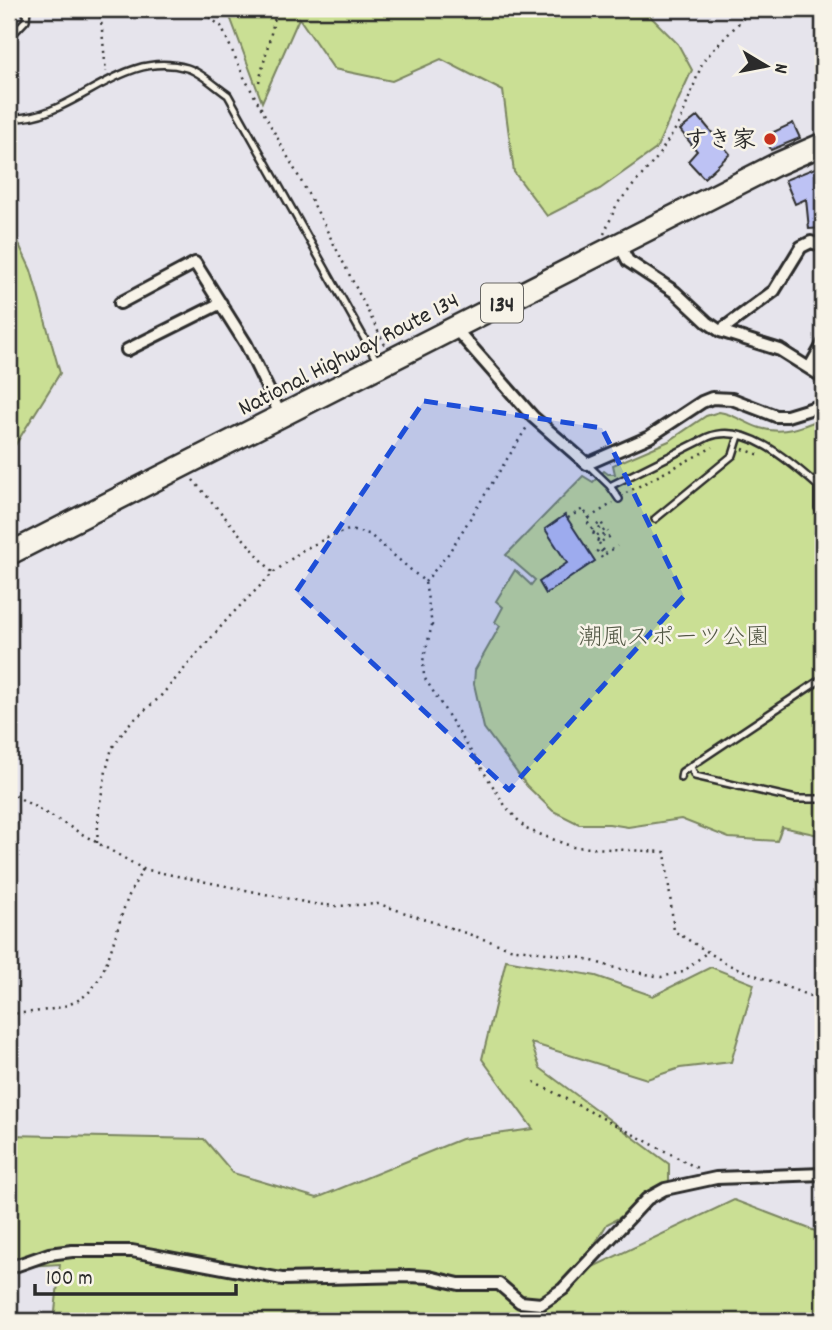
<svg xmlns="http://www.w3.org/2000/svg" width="832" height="1330" font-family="Dekko,'Klee One',sans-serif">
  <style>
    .green { fill: #cadf94; stroke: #7a8560; stroke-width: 2 }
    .building { fill: #bdc2f4; stroke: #2b2b2b; stroke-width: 2 }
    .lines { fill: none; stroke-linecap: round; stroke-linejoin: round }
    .lane-casing { stroke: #2b2b2b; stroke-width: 10 }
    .street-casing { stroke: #2b2b2b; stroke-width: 16 }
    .highway-casing { stroke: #2b2b2b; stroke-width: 26 }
    .path { stroke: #2b2b2b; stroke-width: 2.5; stroke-dasharray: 2 5; stroke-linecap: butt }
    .lane { stroke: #f7f3e8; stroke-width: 5 }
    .street { stroke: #f7f3e8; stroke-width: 10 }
    .highway { stroke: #f7f3e8; stroke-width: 21 }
    .marked { fill: #1d4ed8; fill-opacity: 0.2; stroke: #1d4ed8; stroke-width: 5; stroke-dasharray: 14 9; stroke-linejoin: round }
    .poi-dot { fill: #c8321e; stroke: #f7f3e8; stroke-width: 2.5 }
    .labels { text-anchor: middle; stroke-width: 5; stroke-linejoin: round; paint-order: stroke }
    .shield { fill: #f7f3e8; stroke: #686764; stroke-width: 2 }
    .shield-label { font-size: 23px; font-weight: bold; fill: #2b2b2b }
    .poi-label { font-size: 24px; font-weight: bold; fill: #2b2b2b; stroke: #f7f3e8; text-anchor: end }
    .street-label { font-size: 24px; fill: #2b2b2b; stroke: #f7f3e8 }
    .park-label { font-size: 24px; fill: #535845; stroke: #f7f3e8 }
  </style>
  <rect width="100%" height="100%" fill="#e6e4ec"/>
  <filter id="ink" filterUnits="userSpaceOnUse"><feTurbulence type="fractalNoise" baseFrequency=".0143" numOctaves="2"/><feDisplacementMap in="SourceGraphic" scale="14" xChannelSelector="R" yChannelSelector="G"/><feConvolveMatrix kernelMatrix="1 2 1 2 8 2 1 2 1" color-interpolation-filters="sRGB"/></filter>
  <g filter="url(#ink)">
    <path class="green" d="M 223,9 L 643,9 L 678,44 L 692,70 L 656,149 L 600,189 L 547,216 L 514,172 L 503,91 L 441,59 L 392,81 L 334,69 L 299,18 L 262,102 L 229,14 Z
      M 9,223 L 31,270 L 60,373 L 9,455 Z
      M 719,412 C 734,414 745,423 760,428 C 783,435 802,427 823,418 L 823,836 L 782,827 L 777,841 L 729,838 L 681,819 L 628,827 L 609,824 L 579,824 L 553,811 L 527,786 L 484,728 L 474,684 L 475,670 L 500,626 L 495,622 L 503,607 L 496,601 L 515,570 L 531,585 L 535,580 L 506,555 L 583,476 L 593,482 L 604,471 L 608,474 L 615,474 L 613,465 L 669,441 L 706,416 Z
      M 506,960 L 596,976 L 653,996 L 711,967 L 754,984 L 731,1062 L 680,1068 L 647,1079 L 531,1043 L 540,1068 L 669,1164 L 669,1192 L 607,1224 L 576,1275 L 734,1200 L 823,1234 L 823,1321 L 54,1321 L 60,1264 L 9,1267 L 9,1135 L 204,1139 L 233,1173 L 317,1198 L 461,1139 L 533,1129 L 482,1059 Z"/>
    <path class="building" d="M 698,116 L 730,154 L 704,178 L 688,161 L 697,151 L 680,130 Z
      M 793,123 L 800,138 L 771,150 L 765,136 Z
      M 820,166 L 823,174 L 823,191 L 818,193 L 822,228 L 809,229 L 806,199 L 795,204 L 785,180 Z
      M 565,515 L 595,561 L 546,594 L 539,582 L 567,563 L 545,529 Z"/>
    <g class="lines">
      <g class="lane-casing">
        <path id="lane" d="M 9,38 L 26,20 L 27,9
          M 9,118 C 75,121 118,48 187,68 C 201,72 216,87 228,95 L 377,361
          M 587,464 L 610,486 L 708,437 C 746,421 792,463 818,486 L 818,508 L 823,513
          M 610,486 L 619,499
          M 655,519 L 733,455 L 739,436
          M 691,767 L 695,776 L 796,799 L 823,799
          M 681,778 L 682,772 L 823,678"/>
      </g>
      <g class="street-casing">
        <path id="street" d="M 619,244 L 628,261 L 675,292 L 707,322 L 720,331 L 780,350 L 823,377
          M 120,303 L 195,263 L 246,344 L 281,416
          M 458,328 L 460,334 L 533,417 L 587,464 L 649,437 L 702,402 L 712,398 L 732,399 L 776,416 L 787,416 L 823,405
          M 720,331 L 774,291 L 801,247 L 811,242 L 823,246
          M 127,350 L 221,303
          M 810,367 L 823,344
          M 9,1268 L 49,1254 L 72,1251 L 132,1251 L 282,1279 L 409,1276 L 429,1277 L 459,1284 L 499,1284 L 520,1302 L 541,1304 L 563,1289 L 647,1199 L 665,1189 L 716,1178 L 823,1174"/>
      </g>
      <g class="highway-casing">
        <path id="highway" d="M 9,554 L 775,165 L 823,144"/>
      </g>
      <path class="path" d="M 100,9 L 106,72
        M 198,9 L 221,26 L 244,77 L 312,201 L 385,345
        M 259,82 L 277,9
        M 604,234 L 617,204 L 656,159 L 680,122 L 703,61 L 752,9
        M 743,449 L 760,455
        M 193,480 L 273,573
        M 626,493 L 713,447
        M 568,518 L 583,509 L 589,518 L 586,520 L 592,529 L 601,522 L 603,526
        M 589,518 L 613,503
        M 593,533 L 595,537 L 606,529 L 608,532
        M 593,533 L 603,526
        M 597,540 L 599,543 L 611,536
        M 597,540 L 608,532
        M 599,543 L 606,554
        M 602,558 L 597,551 L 600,549 L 604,555 L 617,546
        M 425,582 L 448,554 L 527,427
        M 9,792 L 143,869 L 314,904 L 336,906 L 379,904 L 510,948 L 583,958 L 611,967 L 661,977 L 683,972 L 706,953
        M 97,843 L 99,808 L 106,771 L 112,748 L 128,725 L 159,698 L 231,615 L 273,573 L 303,550 L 331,536 L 349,530 L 369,534 L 425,582 L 432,625 L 423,661 L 424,677 L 506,807 L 526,829 L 573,847 L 665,852 L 674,931 L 729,965 L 823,1001
        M 9,1014 C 33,1012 63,1011 83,997 C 108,980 115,930 126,903 C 130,891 137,880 143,869
        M 534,1082 L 699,1169"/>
      <use href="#lane" class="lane"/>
      <use href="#street" class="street"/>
      <use href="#highway" class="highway"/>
    </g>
  </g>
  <path class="marked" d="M 424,401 L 602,428 L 684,596 L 509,790 L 296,592 Z"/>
  <circle class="poi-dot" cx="770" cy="139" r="7"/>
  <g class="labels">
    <rect class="shield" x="481" y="283.5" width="42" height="39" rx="5"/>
    <g class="shield-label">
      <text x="502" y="311">134</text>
    </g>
    <g class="poi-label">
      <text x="756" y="147">すき家</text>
    </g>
    <g class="street-label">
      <text transform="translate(348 353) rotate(-27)" y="8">National Highway Route 134</text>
    </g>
    <g class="park-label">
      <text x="674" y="644">潮風スポーツ公園</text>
    </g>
  </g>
  <rect width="832" height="1330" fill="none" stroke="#f7f3e8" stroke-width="35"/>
  <rect x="18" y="18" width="797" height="1295" fill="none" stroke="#2b2b2b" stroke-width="2.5" filter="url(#ink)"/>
  <g transform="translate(766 66) rotate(100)" stroke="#f7f3e8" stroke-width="5" paint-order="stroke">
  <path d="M0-5L12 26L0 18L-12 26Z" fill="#2b2b2b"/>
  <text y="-10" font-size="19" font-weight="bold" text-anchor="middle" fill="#2b2b2b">N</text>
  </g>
  <path d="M35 1284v10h201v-10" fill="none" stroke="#2b2b2b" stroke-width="3.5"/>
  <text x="46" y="1284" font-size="21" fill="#2b2b2b" stroke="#f7f3e8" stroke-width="5" paint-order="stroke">100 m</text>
</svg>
